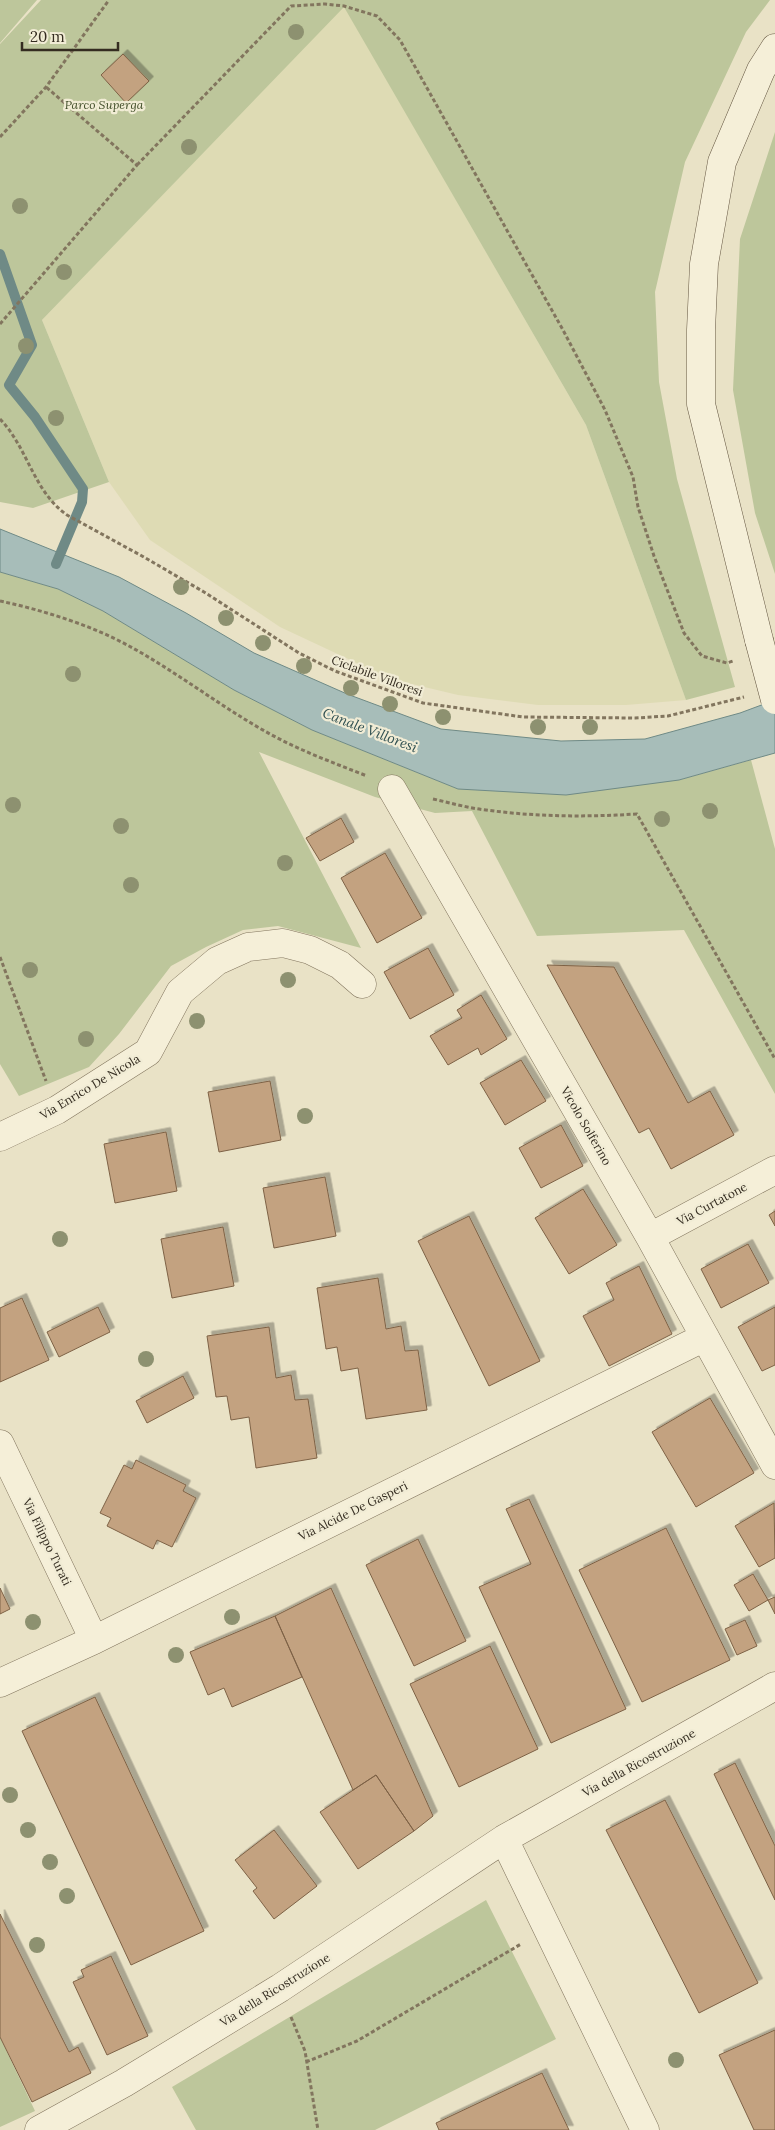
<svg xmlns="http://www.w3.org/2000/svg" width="775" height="2130" font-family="Lora,serif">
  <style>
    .farmland { fill: #dedbb4 }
    .green { fill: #bdc69b }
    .water { fill: #a7bdb9; stroke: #6f8a86 }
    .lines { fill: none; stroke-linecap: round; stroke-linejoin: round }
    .stream { stroke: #6f8a86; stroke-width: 10 }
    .building { fill: #c3a280; stroke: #7e6246; filter: url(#shadow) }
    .street-casing { stroke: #82755e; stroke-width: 29 }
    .secondary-casing { stroke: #645641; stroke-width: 29 }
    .path { stroke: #82755e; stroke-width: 3; stroke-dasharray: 4 2.5; stroke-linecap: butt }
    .street { stroke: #f5efd8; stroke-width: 28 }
    .secondary { stroke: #f5efd8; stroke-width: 28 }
    .secondary-bridge-casing { stroke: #645641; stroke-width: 29; stroke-linecap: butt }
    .secondary-bridge { stroke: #f5efd8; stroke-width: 28 }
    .tree { fill: #8d9170 }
    .labels { text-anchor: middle; stroke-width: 4.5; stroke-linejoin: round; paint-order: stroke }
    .park-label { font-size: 12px; font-style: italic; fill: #414e29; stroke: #f1ecd5 }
    .street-label { font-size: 12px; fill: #342c20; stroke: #f1ecd5 }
    .water-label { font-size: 14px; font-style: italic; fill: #315152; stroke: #f1ecd5 }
  </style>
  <defs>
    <filter id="shadow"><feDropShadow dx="4.5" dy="-4.5" stdDeviation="0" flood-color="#0004"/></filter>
  </defs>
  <rect width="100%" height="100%" fill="#e9e2c6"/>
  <path class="farmland" d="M 344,6 L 586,425 L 686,700 L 626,705 L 538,705 L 458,695 L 391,679 L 280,627 L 150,540 L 109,482 L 42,320 Z"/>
  <path class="green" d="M 0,0 L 37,0 L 0,43 Z
    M 41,0 L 770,0 L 746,32 L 685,162 L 655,292 L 659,382 L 677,479 L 735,687 L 686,700 L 586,425 L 344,7 L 42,320 L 109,482 L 33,508 L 0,502 L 0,44 Z
    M 775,132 L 775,574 L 755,513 L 733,390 L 740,239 Z
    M 0,572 L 58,589 L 103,611 L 234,690 L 312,730 L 458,789 L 679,780 L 751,760 L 775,849 L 775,1094 L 684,930 L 537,936 L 472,811 L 435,813 L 375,797 L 259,752 L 361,948 L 278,926 L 243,930 L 206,947 L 171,966 L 119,1034 L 89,1067 L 19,1096 L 0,1064 Z
    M 486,1900 L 556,2039 L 375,2130 L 196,2130 L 172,2087 Z
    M 0,2037 L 35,2111 L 0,2127 Z"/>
  <path class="water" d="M 0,529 L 119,577 L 186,613 L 254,653 L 347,694 L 441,729 L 561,741 L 645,739 L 740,713 L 775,700 L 775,753 L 679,780 L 566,795 L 458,789 L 312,730 L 234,690 L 103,611 L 58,589 L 0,572 Z"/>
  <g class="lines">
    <path class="stream" d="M 0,254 L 32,345 L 9,385 L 35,417 L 83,489 L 82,502 L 56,564"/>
  </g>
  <path class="building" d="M 123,54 L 149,81 L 126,103 L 101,75 Z
    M 341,818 L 354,842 L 320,861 L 306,838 Z
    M 385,853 L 422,918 L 377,943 L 341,878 Z
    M 428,948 L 454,995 L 410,1019 L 384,972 Z
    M 547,965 L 614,967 L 688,1103 L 710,1091 L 734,1135 L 671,1169 L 649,1128 L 639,1133 Z
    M 481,995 L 507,1039 L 481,1055 L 478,1048 L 448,1065 L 430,1036 L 462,1018 L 457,1010 Z
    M 521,1060 L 546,1101 L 505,1125 L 480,1083 Z
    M 270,1081 L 281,1140 L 219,1152 L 208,1092 Z
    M 561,1125 L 583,1166 L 541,1188 L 519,1148 Z
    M 166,1132 L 177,1191 L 115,1203 L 104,1144 Z
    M 325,1177 L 336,1236 L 274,1248 L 263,1188 Z
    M 583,1189 L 617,1245 L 569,1274 L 535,1218 Z
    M 775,1211 L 775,1226 L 769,1215 Z
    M 469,1216 L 540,1361 L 489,1386 L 418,1241 Z
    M 223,1227 L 234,1286 L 172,1298 L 161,1239 Z
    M 748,1244 L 769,1283 L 721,1308 L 701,1269 Z
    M 639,1266 L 672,1334 L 609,1366 L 583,1316 L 614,1300 L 606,1283 Z
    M 378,1278 L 386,1329 L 401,1326 L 405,1351 L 418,1350 L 427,1410 L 366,1419 L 358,1368 L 341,1371 L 337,1347 L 326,1349 L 317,1288 Z
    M 22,1298 L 49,1360 L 0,1382 L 0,1308 Z
    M 98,1307 L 110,1332 L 59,1357 L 47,1332 Z
    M 775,1307 L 775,1365 L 762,1371 L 738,1327 Z
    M 269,1327 L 276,1378 L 291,1375 L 295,1400 L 308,1399 L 317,1458 L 256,1468 L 249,1417 L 231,1420 L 227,1396 L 216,1397 L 207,1336 Z
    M 183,1376 L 194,1398 L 147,1423 L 136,1401 Z
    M 710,1398 L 754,1473 L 696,1507 L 652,1432 Z
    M 136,1460 L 186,1485 L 183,1491 L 196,1498 L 172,1547 L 157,1540 L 153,1549 L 107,1526 L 111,1518 L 100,1513 L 124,1465 L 132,1469 Z
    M 529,1499 L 626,1709 L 551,1743 L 479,1587 L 531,1564 L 506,1509 Z
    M 774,1503 L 775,1558 L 759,1567 L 735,1526 Z
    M 666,1528 L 730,1660 L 642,1702 L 579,1570 Z
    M 418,1539 L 466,1641 L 414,1666 L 366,1565 Z
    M 753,1574 L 768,1600 L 749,1611 L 734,1585 Z
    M 0,1588 L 10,1609 L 0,1614 Z
    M 331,1588 L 433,1816 L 414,1831 L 376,1775 L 353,1790 L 275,1616 Z
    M 775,1597 L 775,1614 L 768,1600 Z
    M 275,1616 L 302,1677 L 232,1707 L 224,1688 L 208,1695 L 190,1652 Z
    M 745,1620 L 757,1646 L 737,1655 L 725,1629 Z
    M 490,1646 L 538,1749 L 459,1787 L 410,1684 Z
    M 95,1697 L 204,1931 L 131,1965 L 22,1731 Z
    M 735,1763 L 775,1846 L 775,1900 L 714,1774 Z
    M 376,1775 L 414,1831 L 358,1869 L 320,1812 Z
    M 665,1800 L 758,1983 L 699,2013 L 606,1830 Z
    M 274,1830 L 317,1886 L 274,1919 L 253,1891 L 257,1888 L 235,1860 Z
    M 0,1914 L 69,2052 L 78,2047 L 91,2073 L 32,2102 L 0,2037 Z
    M 111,1956 L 148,2036 L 107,2055 L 73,1982 L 84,1977 L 81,1970 Z
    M 775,2030 L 775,2130 L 754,2130 L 719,2055 Z
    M 542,2073 L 569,2130 L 439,2130 L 436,2123 Z"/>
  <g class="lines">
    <g class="street-casing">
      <path id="street" d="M 392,789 L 650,1237 L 775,1465
        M 0,1137 L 57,1110 L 148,1052 L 180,992 L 217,961 L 248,947 L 283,943 L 310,950 L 340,965 L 362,984
        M 650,1237 L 775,1170
        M 0,1444 L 94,1640
        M 0,1683 L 94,1640 L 705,1337
        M 504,1839 L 645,2130
        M 39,2130 L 124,2083 L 280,1988 L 504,1839 L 775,1686"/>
    </g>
    <g class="secondary-casing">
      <path id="secondary" d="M 759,640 L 701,404 L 701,330 L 704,264 L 722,162 L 761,70 L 775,48"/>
    </g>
    <path class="path" d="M 0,137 L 46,87 L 109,0
      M 137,165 L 291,6 L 325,4 L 344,6 L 377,16 L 400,40 L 563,330 L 605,410 L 633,477 L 638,507 L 654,556 L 684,633 L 702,656 L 727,663 L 733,661
      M 0,324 L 137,165 L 46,87
      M 0,419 C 28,448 33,491 67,515 L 142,556 L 204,592 L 299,653 L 335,671 L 423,703 L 523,717 L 635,718 L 668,716 L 744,697
      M 0,601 C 42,610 91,625 129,646 C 177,672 221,707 270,734 C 301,751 334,763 367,776
      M 433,799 C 451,803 468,808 486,810 C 537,817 587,817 637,814 L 775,1059
      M 0,957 L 46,1081
      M 291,2017 L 305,2051 L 318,2130
      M 306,2062 L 357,2041 L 521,1944"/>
    <use href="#street" class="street"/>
    <use href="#secondary" class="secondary"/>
    <g class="secondary-bridge-casing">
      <path id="secondary-bridge" d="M 759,640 L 775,700"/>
    </g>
    <use href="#secondary-bridge" class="secondary-bridge"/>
  </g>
  <g class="tree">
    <circle cx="296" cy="32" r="8"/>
    <circle cx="189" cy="147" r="8"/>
    <circle cx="20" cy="206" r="8"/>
    <circle cx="64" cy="272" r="8"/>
    <circle cx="26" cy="346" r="8"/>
    <circle cx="56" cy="418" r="8"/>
    <circle cx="181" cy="587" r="8"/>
    <circle cx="226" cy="618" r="8"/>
    <circle cx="263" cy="643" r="8"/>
    <circle cx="304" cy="666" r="8"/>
    <circle cx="73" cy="674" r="8"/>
    <circle cx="351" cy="688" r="8"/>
    <circle cx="390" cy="704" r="8"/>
    <circle cx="443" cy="717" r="8"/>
    <circle cx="538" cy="727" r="8"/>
    <circle cx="590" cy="727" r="8"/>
    <circle cx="13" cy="805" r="8"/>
    <circle cx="710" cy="811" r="8"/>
    <circle cx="662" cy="819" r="8"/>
    <circle cx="121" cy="826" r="8"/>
    <circle cx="285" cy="863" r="8"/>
    <circle cx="131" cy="885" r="8"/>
    <circle cx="30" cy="970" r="8"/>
    <circle cx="288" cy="980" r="8"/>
    <circle cx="197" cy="1021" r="8"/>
    <circle cx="86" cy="1039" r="8"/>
    <circle cx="305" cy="1116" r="8"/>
    <circle cx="60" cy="1239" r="8"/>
    <circle cx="146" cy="1359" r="8"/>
    <circle cx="232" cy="1617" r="8"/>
    <circle cx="33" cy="1622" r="8"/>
    <circle cx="176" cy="1655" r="8"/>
    <circle cx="10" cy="1795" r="8"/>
    <circle cx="28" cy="1830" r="8"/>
    <circle cx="50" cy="1862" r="8"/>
    <circle cx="67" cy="1896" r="8"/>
    <circle cx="37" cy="1945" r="8"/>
    <circle cx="676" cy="2060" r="8"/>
  </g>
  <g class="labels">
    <g class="park-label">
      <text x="104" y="109">Parco Superga</text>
    </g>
    <g class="street-label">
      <text transform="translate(377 676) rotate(20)" y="4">Ciclabile Villoresi</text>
      <text transform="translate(90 1087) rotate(-31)" y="4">Via Enrico De Nicola</text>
      <text transform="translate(586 1126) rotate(60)" y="4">Vicolo Solferino</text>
      <text transform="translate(712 1204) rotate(-28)" y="4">Via Curtatone</text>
      <text transform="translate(353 1511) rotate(-26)" y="4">Via Alcide De Gasperi</text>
      <text transform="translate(47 1542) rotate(64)" y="4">Via Filippo Turati</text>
      <text transform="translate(639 1763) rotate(-29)" y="4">Via della Ricostruzione</text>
      <text transform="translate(275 1990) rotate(-32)" y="4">Via della Ricostruzione</text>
    </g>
    <g class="water-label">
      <text transform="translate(370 730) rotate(21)" y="5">Canale Villoresi</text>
    </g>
  </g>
  <path d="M22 42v8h96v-8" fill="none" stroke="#342c20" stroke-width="2.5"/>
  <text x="30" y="42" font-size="15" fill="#342c20" stroke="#f1ecd5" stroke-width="4" paint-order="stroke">20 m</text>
</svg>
